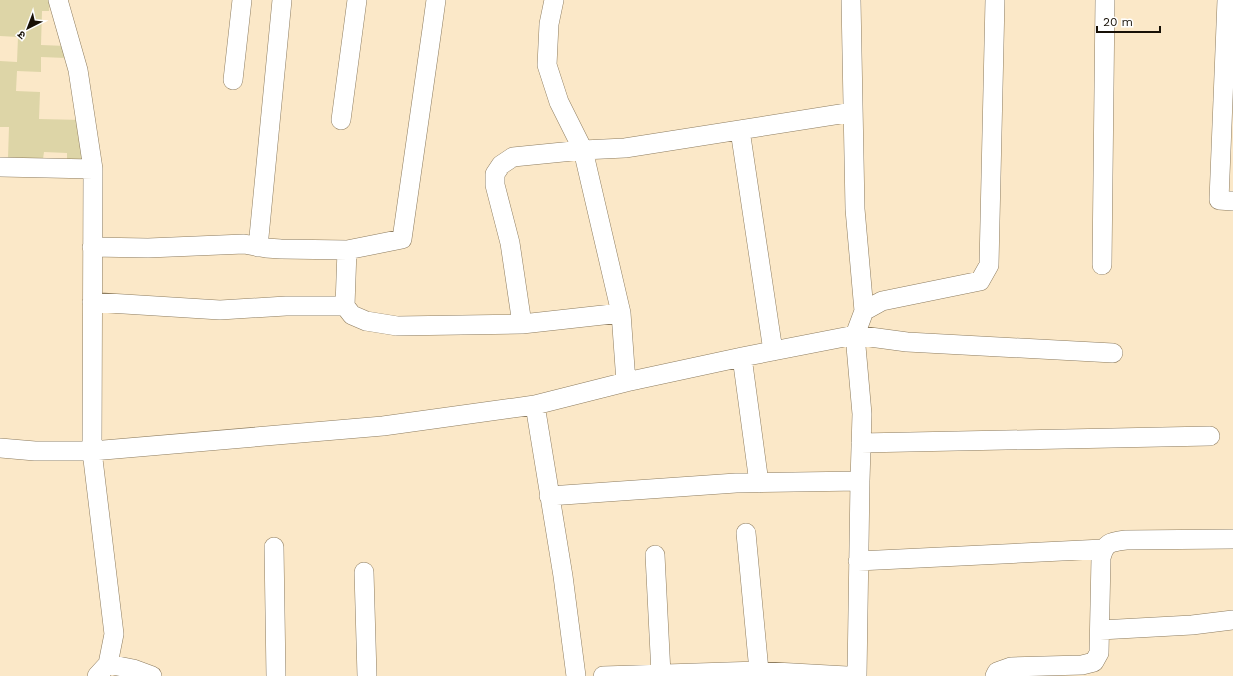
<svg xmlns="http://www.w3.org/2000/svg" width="1233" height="676" font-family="'Work Sans','Noto Sans Devanagari',sans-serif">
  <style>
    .building { fill: #ddd5a7 }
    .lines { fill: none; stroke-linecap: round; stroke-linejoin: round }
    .minor-casing { stroke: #8d7c5f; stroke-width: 20 }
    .minor { stroke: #fff; stroke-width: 19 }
  </style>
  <rect width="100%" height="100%" fill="#fbe8c8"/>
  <path class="building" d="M 0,0 L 50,0 L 49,11 L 42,11 L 41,45 L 66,46 L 66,58 L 41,57 L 41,72 L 17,71 L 16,91 L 40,92 L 39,119 L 83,120 L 82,162 L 67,161 L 67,153 L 44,152 L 43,159 L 8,158 L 9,127 L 0,127 L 0,61 L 17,62 L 18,37 L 0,36 Z"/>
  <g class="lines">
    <g class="minor-casing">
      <path id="minor" d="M 58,0 L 78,70 L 93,169 L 92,451 L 114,634 L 108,664 L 97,676
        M 554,0 L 549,24 L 547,65 L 559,102 L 583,150 L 621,313 L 626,382
        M 851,0 L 855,209 L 864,311 L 855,335 L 862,414 L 860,481 L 857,676
        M 1227,0 L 1219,200 L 1233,201
        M 233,80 L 242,0
        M 341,120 L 357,0
        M 740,130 L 773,351
        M 0,167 L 93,169
        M 92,247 L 148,248 L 244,244 L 266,248 L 281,249 L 347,250 L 402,239 L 432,29 L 436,0
        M 258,247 L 282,0
        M 347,250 L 345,306 L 352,315 L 366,321 L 397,326 L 522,324 L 621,313
        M 1102,265 L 1105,0
        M 92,302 L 220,310 L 286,306 L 345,306
        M 864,311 L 882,301 L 980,281 L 989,265 L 995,0
        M 522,324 L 510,243 L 495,185 L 495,174 L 501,165 L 513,157 L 583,150 L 625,148 L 853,112
        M 742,357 L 759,483
        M 535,405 L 563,576 L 576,676
        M 861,443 L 1210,436
        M 0,448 L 35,451 L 92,451 L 383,426 L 535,405 L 626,382 L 742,357 L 855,335 L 907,342 L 1113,353
        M 549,496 L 736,483 L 860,481
        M 746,533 L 759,671
        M 274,547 L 276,676
        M 655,555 L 661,674
        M 858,561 L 1103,549
        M 364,572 L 367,676
        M 1100,630 L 1192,625 L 1233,620
        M 108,664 L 133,669 L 152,676
        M 603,676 L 759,671 L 847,676
        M 995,676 L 997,672 L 1011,667 L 1082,665 L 1094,662 L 1099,653 L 1101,558 C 1105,542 1111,542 1126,540 L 1233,539"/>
    </g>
    <use href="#minor" class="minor"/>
  </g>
  <g transform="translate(28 28) rotate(222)" stroke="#ffffff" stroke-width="3" paint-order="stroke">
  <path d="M0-3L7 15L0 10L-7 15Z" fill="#171006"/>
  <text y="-6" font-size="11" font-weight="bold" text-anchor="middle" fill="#171006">उ</text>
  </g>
  <path d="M1097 26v6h63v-6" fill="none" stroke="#171006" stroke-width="2"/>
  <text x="1103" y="26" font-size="12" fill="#171006" stroke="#ffffff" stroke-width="3" paint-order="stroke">20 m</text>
</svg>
